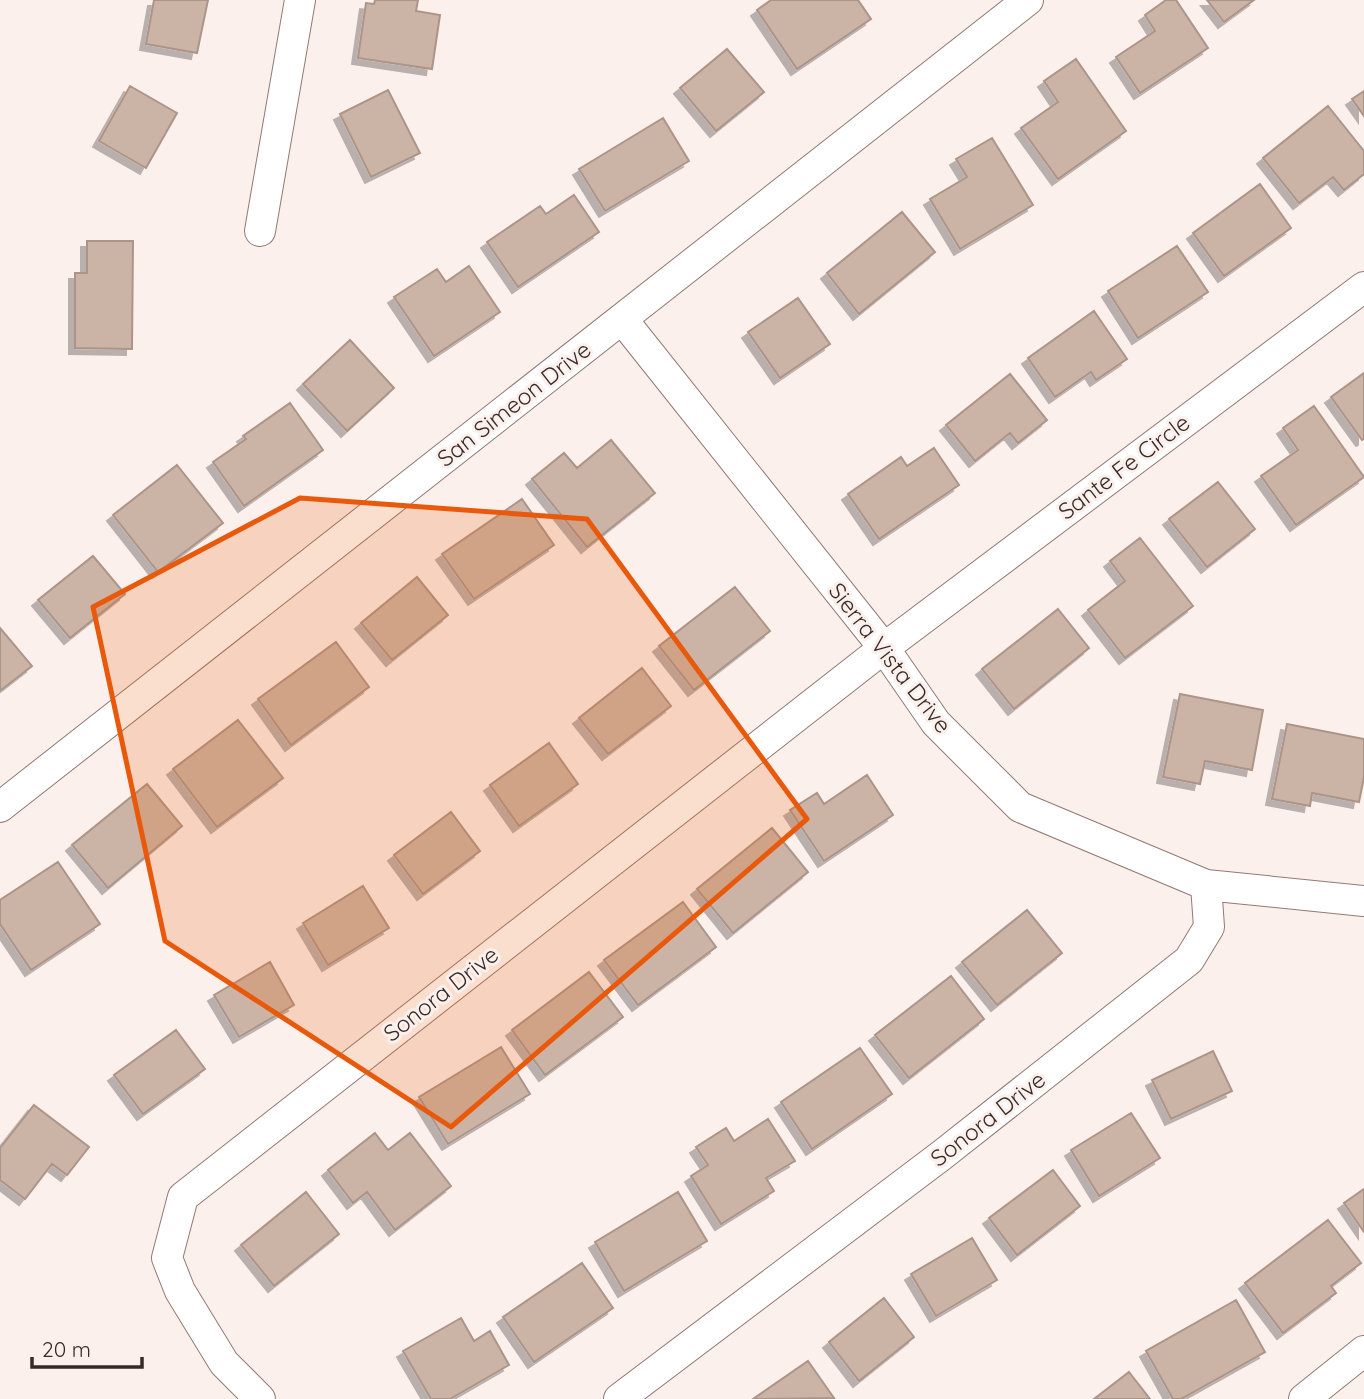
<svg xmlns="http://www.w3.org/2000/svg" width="1364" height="1399" font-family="Quicksand,sans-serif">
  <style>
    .building { fill: #cbb4a6; stroke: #ac9588; stroke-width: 2; filter: url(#shadow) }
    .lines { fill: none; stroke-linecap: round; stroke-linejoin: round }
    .street-casing { stroke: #937974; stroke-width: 32 }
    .street { stroke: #fff; stroke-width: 30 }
    .marked { fill: #e8590c; fill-opacity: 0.2; stroke: #e8590c; stroke-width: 5; stroke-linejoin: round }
    .labels { text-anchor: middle; stroke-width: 6; stroke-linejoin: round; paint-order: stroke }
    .street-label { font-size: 23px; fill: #352a28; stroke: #fcf0ed }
  </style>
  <defs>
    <filter id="shadow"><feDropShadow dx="-6" dy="6" stdDeviation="0" flood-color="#0004"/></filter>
  </defs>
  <rect width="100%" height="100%" fill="#fcf0ed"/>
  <path class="building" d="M 154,0 L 208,0 L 197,53 L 146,44 Z
    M 375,0 L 418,0 L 416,11 L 440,15 L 432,69 L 358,58 L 366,3 L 374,4 Z
    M 771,0 L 858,0 L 871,19 L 797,69 L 757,10 Z
    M 1166,0 L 1176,0 L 1208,48 L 1140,93 L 1116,57 L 1155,31 L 1145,15 Z
    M 1207,0 L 1254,0 L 1224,22 Z
    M 727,49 L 764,92 L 716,131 L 680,88 Z
    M 1076,59 L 1126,131 L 1058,179 L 1021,128 L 1058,102 L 1044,81 Z
    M 130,86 L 177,113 L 146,168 L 99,141 Z
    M 388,90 L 420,153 L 371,177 L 340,114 Z
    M 1364,91 L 1364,116 L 1352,99 Z
    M 1328,106 L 1364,151 L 1364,174 L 1344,190 L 1333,177 L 1299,203 L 1263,158 Z
    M 663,118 L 689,161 L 605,211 L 579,169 Z
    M 992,138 L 1033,205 L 960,249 L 930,199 L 967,177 L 956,159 Z
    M 1260,184 L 1291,228 L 1224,276 L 1193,233 Z
    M 574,195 L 599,232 L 518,287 L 487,242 L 540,206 L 546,214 Z
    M 902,212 L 935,252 L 859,314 L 827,273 Z
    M 87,241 L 133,241 L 132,349 L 75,348 L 75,273 L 87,273 Z
    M 1177,246 L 1208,292 L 1138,338 L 1108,291 Z
    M 469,266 L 500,312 L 434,356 L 394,297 L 437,269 L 446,282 Z
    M 798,298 L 830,344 L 780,378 L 748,332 Z
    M 1094,311 L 1127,359 L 1096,380 L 1091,372 L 1055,397 L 1028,358 Z
    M 350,340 L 394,388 L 347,431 L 303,384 Z
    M 1364,373 L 1364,439 L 1362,440 L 1331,397 Z
    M 1010,374 L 1047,420 L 1018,443 L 1010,433 L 975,461 L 946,425 Z
    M 290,403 L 323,450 L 244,506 L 213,462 L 246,439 L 243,436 Z
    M 1314,406 L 1364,477 L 1296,525 L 1261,476 L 1298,450 L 1283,428 Z
    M 611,440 L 655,493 L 587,547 L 532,479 L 564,453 L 577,468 Z
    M 934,448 L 959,485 L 879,539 L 848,494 L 901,457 L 907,466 Z
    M 177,465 L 223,523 L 158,572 L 113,515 Z
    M 1218,482 L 1255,529 L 1207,567 L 1169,519 Z
    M 522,499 L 554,545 L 474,599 L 442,554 Z
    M 1140,538 L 1193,606 L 1125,658 L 1088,610 L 1125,581 L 1110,561 Z
    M 93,556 L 125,594 L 70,638 L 38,600 Z
    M 417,577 L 448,615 L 392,660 L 361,623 Z
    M 735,587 L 770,631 L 694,690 L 659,646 Z
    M 1058,609 L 1089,648 L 1014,709 L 982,669 Z
    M 0,628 L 32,666 L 0,691 Z
    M 336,642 L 369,687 L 291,745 L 258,699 Z
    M 642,668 L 671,706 L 608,754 L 579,718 Z
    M 1180,694 L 1263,710 L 1252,770 L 1205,761 L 1200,784 L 1163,777 Z
    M 238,720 L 283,778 L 217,827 L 173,769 Z
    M 1287,724 L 1364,739 L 1364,777 L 1359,802 L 1312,793 L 1310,806 L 1272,799 Z
    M 549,743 L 578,784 L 519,826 L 490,785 Z
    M 867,775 L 893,815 L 824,861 L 790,810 L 817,793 L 824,804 Z
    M 147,784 L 182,826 L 108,888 L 72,845 Z
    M 451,812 L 480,851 L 423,894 L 394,855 Z
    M 772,828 L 808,872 L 733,933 L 697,889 Z
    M 58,862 L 100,924 L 31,970 L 0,924 L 0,900 Z
    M 363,886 L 389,928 L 328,965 L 303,923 Z
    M 683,902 L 716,947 L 638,1005 L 604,960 Z
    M 1027,910 L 1062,953 L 997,1005 L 962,962 Z
    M 270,962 L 294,1005 L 239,1037 L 214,995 Z
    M 589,972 L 623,1017 L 545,1075 L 512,1030 Z
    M 951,976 L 984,1019 L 909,1078 L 875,1035 Z
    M 176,1030 L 205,1069 L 143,1114 L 114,1075 Z
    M 501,1047 L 530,1094 L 448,1144 L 419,1097 Z
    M 860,1048 L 892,1094 L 812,1149 L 781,1102 Z
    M 1213,1051 L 1232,1091 L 1171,1119 L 1152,1080 Z
    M 34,1105 L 89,1147 L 67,1175 L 52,1164 L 25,1199 L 0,1180 L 0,1148 Z
    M 1131,1113 L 1160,1158 L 1099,1196 L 1071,1150 Z
    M 768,1119 L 795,1161 L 766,1178 L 774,1191 L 721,1224 L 691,1176 L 708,1165 L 696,1147 L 726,1128 L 734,1141 Z
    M 375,1133 L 388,1150 L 410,1133 L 451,1186 L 395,1230 L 367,1192 L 353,1203 L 328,1170 Z
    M 1053,1170 L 1080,1206 L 1017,1255 L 989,1218 Z
    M 1364,1189 L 1364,1232 L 1344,1203 Z
    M 306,1192 L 339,1234 L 274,1286 L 241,1245 Z
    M 678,1192 L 707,1241 L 624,1291 L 595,1242 Z
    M 1328,1220 L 1361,1263 L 1331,1286 L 1336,1293 L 1283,1333 L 1245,1283 Z
    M 972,1238 L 997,1280 L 936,1316 L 911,1274 Z
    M 582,1263 L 613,1308 L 534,1362 L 503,1317 Z
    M 884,1298 L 914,1337 L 859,1381 L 829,1342 Z
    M 1236,1300 L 1265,1352 L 1181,1399 L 1173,1399 L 1146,1351 Z
    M 461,1318 L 474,1341 L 490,1331 L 509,1365 L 450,1399 L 431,1399 L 403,1351 Z
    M 808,1361 L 834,1398 L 753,1399 Z
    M 1129,1372 L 1150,1399 L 1094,1399 Z"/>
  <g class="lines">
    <g class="street-casing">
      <path id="street" d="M 260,231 L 300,0
        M 622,319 L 884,648 L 936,723 L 1020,807 L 1206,885 L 1364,901
        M 0,807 L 1028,0
        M 260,1399 L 224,1363 L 180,1291 L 167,1258 L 183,1197 L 884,648 L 1364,287
        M 619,1399 L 942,1155 L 1189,960 L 1209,927 L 1206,885
        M 1304,1399 L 1364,1351"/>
    </g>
    <use href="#street" class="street"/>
  </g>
  <path class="marked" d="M 300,498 L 587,519 L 807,819 L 451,1127 L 165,941 L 93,607 Z"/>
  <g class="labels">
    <g class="street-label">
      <text transform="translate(514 404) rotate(-38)" y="8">San Simeon Drive</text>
      <text transform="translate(1124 467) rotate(-37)" y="8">Sante Fe Circle</text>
      <text transform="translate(890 658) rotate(52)" y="8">Sierra Vista Drive</text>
      <text transform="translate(441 994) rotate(-38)" y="8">Sonora Drive</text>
      <text transform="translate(988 1119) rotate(-38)" y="8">Sonora Drive</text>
    </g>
  </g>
  <path d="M32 1357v10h110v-10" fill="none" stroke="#352a28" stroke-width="3.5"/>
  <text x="42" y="1357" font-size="21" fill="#352a28" stroke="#fcf0ed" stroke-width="5" paint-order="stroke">20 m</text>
</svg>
